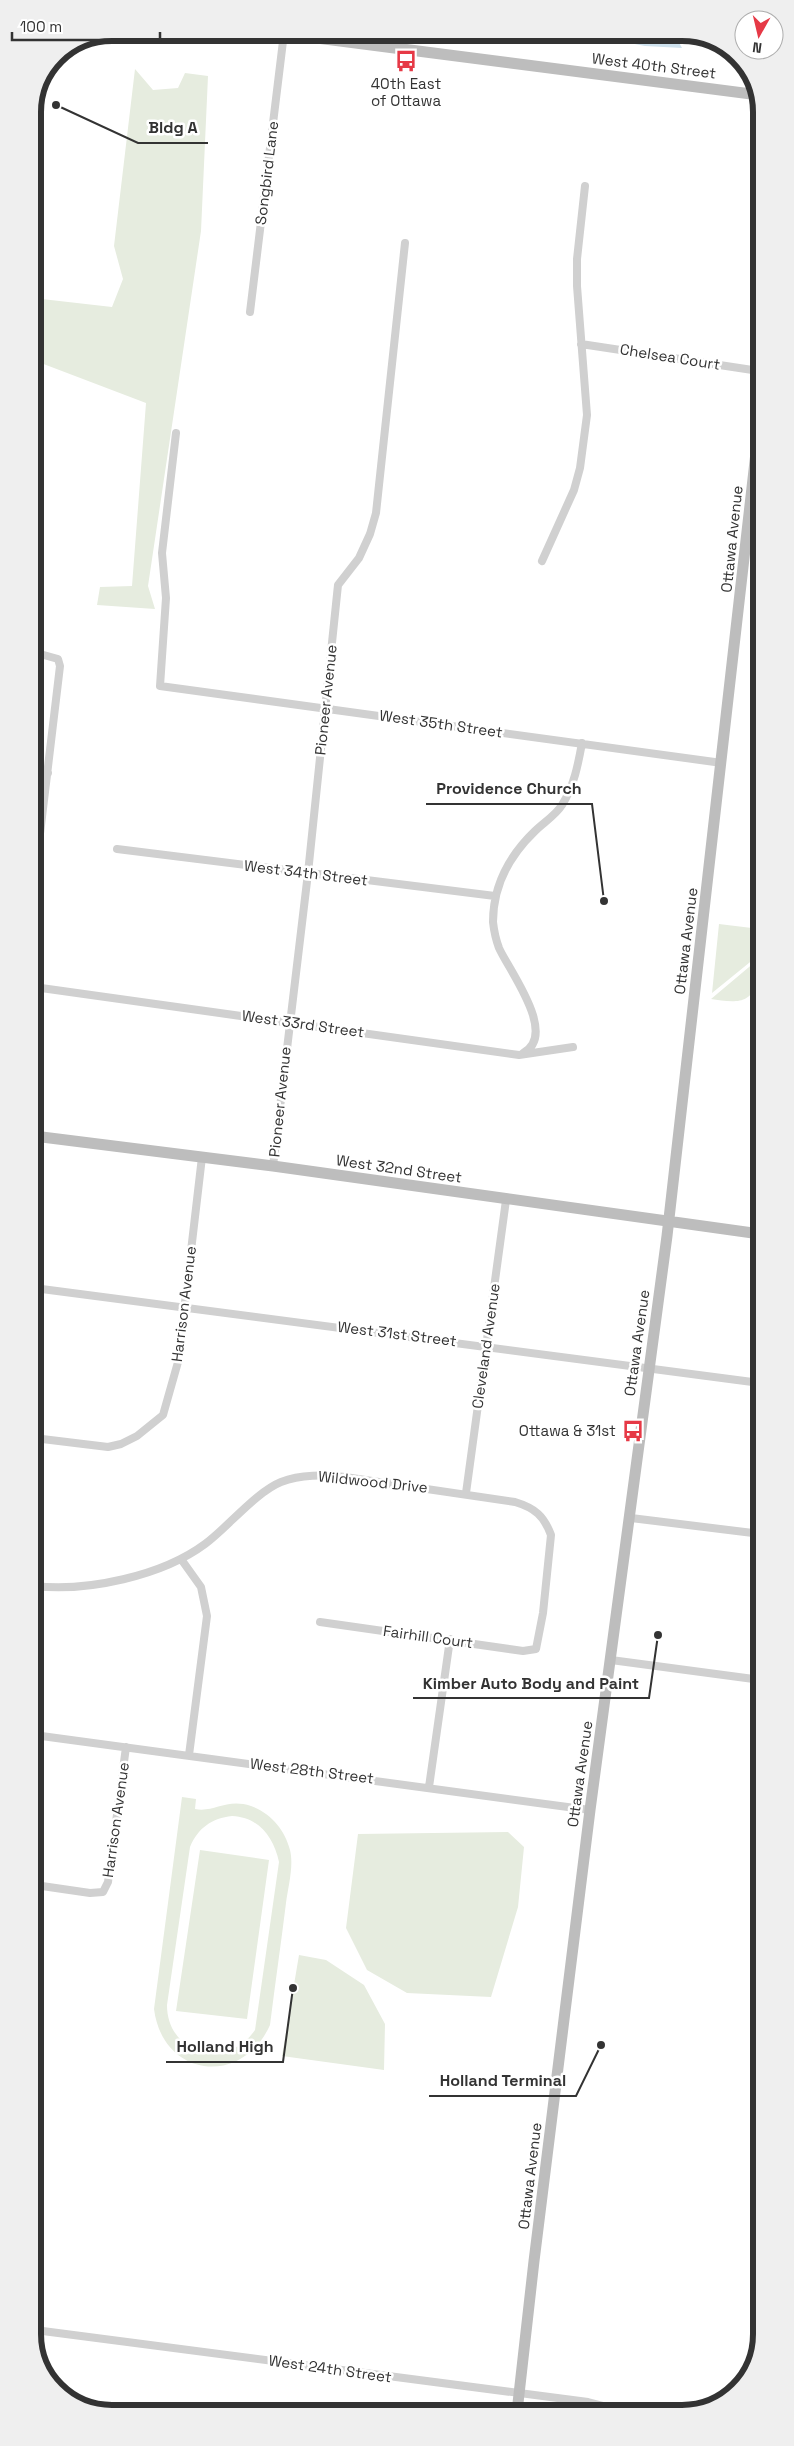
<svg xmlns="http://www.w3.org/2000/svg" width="794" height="2446" font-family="'Space Grotesk',sans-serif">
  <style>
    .green { fill: #e6ecdf; fill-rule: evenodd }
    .water { fill: #cfe2ee }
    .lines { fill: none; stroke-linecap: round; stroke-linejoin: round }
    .street { stroke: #d0d0d0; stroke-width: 8 }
    .secondary { stroke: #bdbdbd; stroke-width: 11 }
    .labels { text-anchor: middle; stroke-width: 5; stroke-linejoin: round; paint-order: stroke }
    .street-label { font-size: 15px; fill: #333; stroke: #fff }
    .poi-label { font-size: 15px; fill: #333; stroke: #fff }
    .rim { fill: none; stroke: #333; stroke-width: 6 }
    .leader { fill: none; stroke: #333; stroke-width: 2 }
    .callout-dot { fill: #333; stroke: #fff; stroke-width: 2 }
    .callout-label { font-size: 16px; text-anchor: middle; font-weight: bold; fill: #333; stroke: #fff; stroke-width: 5; stroke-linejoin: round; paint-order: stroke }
  </style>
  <rect width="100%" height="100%" fill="#fff"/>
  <path class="green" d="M 135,69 L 153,90 L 178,88 L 185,73 L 208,76 L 201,231 L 148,586 L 155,609 L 97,605 L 100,587 L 132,586 L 146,403 L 33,360 L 33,298 L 112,307 L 123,279 L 114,246 Z
    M 719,924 L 760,929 L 760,954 L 712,993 Z
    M 755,962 L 760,965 C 757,972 757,978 755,985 C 750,1007 727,1001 711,999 Z
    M 182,1797 L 196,1799 L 195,1809 C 214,1813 226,1798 251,1806 C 271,1813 285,1830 290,1850 C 294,1866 288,1887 286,1903 C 281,1944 275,1984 270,2025 C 242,2087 163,2078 154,2009 ZM 232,1816 C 259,1817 274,1838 279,1862 L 255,2030 C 228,2070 167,2055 167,2005 L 190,1847 C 198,1828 212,1818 232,1816 Z
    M 508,1832 L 524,1847 L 518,1907 L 491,1997 L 407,1993 L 367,1970 L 346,1928 L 358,1834 Z
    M 200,1850 L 269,1860 L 247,2019 L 176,2011 Z
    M 299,1955 L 326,1960 L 364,1985 L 385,2024 L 384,2070 L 282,2056 Z"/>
  <path class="water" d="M 578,33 L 674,33 L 682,48 L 645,46 Z"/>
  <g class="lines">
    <path class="street" d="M 250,312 L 284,33
      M 581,344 L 759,371
      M 176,433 L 162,553 L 166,598 L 160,686 L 722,763
      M 542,561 L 574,490 L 580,468 L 587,415 L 577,286 L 577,259 L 585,186
      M 33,652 L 58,659 L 60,666 L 34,884
      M 33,771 L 48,773
      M 117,849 L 495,896
      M 34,987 L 519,1055 L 573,1047
      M 523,1053 C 559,1035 508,969 499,948 C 496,940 494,931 493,922 C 493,886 509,856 535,831 C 543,823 556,815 562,805 C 574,786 578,765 582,743
      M 273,1166 L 308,873 L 338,585 L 359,558 L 370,534 L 376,513 L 405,243
      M 34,1288 L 760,1383
      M 34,1438 L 108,1447 L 121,1444 L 137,1436 L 163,1415 L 178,1362 L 202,1157
      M 466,1493 L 506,1200
      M 631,1518 L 761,1534
      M 181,1559 L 201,1587 L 207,1616 L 189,1755
      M 34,1586 C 87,1592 162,1576 205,1544 C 227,1528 256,1492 281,1482 C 301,1474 324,1475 345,1477 L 515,1502 C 535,1508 544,1516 551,1535 L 543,1613 L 536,1649 L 523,1651 L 320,1622
      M 611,1660 L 761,1680
      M 34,1735 L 590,1810
      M 429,1787 L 450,1639
      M 35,1885 L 90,1893 L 103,1892 L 108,1882 L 126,1747
      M 35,2330 L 588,2402 L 623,2411"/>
    <path class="secondary" d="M 278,33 L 759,95
      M 34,1136 L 273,1166 L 760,1234
      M 517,2412 L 534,2261 L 590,1810 L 667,1236 L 759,426"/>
  </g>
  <defs>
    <g id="bus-bare" transform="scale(1.725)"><path d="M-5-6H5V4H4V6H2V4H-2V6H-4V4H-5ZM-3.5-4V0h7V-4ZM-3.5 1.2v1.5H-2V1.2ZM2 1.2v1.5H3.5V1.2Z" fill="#e63946" stroke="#fff" stroke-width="2.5" paint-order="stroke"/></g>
  </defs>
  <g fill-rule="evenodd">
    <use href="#bus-bare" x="406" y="61"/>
    <use href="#bus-bare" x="633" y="1431"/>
  </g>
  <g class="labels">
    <g class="street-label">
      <text transform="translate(654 66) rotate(7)" y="5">West 40th Street</text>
      <text transform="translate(267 173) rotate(-83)" y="5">Songbird Lane</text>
      <text transform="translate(670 357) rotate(9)" y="5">Chelsea Court</text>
      <text transform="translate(732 539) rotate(-84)" y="5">Ottawa Avenue</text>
      <text transform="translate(326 700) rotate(-84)" y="5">Pioneer Avenue</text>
      <text transform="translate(441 724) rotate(8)" y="5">West 35th Street</text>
      <text transform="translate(306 873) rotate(7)" y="5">West 34th Street</text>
      <text transform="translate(686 941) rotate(-83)" y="5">Ottawa Avenue</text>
      <text transform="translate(303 1024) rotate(8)" y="5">West 33rd Street</text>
      <text transform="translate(280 1102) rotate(-84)" y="5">Pioneer Avenue</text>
      <text transform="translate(399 1169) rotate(8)" y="5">West 32nd Street</text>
      <text transform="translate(184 1304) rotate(-83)" y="5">Harrison Avenue</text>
      <text transform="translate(397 1334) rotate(7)" y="5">West 31st Street</text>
      <text transform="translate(637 1343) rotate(-82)" y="5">Ottawa Avenue</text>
      <text transform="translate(486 1346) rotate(-82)" y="5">Cleveland Avenue</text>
      <text transform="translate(373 1482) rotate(6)" y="5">Wildwood Drive</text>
      <text transform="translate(428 1637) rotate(8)" y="5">Fairhill Court</text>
      <text transform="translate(312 1771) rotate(7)" y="5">West 28th Street</text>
      <text transform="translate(580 1774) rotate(-82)" y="5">Ottawa Avenue</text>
      <text transform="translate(116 1820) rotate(-82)" y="5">Harrison Avenue</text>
      <text transform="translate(530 2176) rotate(-83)" y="5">Ottawa Avenue</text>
      <text transform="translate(330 2369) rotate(8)" y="5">West 24th Street</text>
    </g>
    <g class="poi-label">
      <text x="406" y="89">40th East<tspan x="406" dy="17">of Ottawa</tspan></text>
      <text x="616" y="1436" text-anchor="end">Ottawa &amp; 31st</text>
    </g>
  </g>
  <path d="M0 0H794V2446H0ZM112 41H682A71 71 0 0 1 753 112V2334A71 71 0 0 1 682 2405H112A71 71 0 0 1 41 2334V112A71 71 0 0 1 112 41Z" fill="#efefef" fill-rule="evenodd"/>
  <path class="rim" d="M112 41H682A71 71 0 0 1 753 112V2334A71 71 0 0 1 682 2405H112A71 71 0 0 1 41 2334V112A71 71 0 0 1 112 41Z"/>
  <path class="leader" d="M56 105L138 143H208M604 901L592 804H426M658 1635L649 1698H413M293 1988L283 2062H166M601 2045L576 2096H429"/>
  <g class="callout-dot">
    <circle cx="56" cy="105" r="5"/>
    <circle cx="604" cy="901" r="5"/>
    <circle cx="658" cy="1635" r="5"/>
    <circle cx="293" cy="1988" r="5"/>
    <circle cx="601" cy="2045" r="5"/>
  </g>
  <g class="callout-label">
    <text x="173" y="133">Bldg A</text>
    <text x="509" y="794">Providence Church</text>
    <text x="531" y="1689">Kimber Auto Body and Paint</text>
    <text x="225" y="2052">Holland High</text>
    <text x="503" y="2086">Holland Terminal</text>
  </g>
  <g transform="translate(759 35) rotate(188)"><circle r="24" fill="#ffffff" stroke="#adadad"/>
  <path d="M0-4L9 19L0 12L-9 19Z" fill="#e63946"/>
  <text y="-8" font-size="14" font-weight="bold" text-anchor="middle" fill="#333333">N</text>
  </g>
  <path d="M12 32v8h148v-8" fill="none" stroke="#333333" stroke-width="2.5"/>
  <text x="20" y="32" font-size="15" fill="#333333" stroke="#ffffff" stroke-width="4" paint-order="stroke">100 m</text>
</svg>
